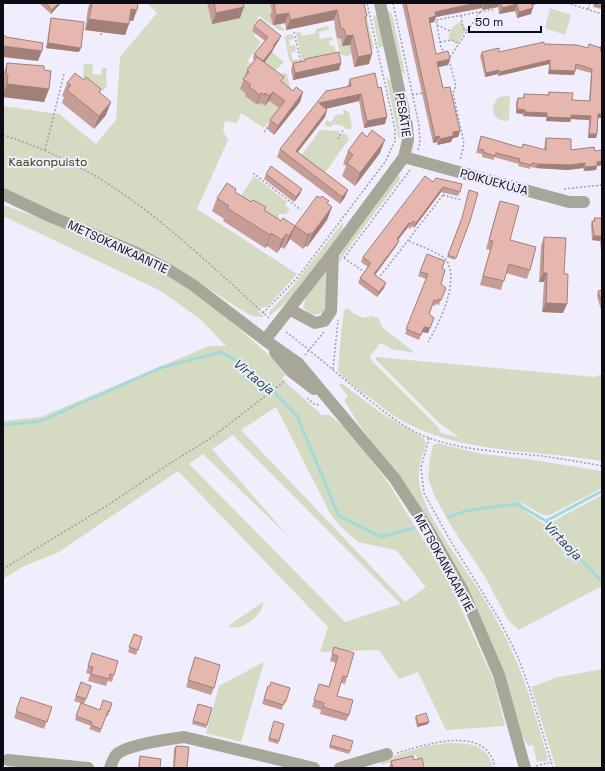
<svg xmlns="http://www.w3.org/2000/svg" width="605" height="771" font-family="'Space Grotesk',sans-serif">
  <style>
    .green { fill: #d5dbc2; fill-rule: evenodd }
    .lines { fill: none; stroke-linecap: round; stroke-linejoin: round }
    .stream { stroke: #a3d9d9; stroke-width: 3 }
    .path { stroke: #a19fac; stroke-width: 1.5; stroke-dasharray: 2 2; stroke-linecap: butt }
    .minor { stroke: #a8a599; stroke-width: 12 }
    .wall { fill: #c69d96 }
    .shaded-wall { fill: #a1807a }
    .building { fill: #e6b7af; stroke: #a1807a }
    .labels { text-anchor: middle; stroke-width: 4; stroke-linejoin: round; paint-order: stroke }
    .street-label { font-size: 12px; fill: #0d0b14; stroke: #f0edfd }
    .park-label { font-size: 12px; fill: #303706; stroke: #f0edfd }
    .water-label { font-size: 13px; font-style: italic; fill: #124444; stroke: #f0edfd }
  </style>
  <rect width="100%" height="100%" fill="#f0edfd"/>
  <path class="green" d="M 147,3 L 302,3 L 279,24 L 281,24 L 282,28 L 284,28 L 284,31 L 279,30 L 259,16 L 257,19 L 277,35 L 281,41 L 252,31 L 255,33 L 254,36 L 261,42 L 247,61 L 256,68 L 240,89 L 256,104 L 258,103 L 260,104 L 261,103 L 266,106 L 269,101 L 271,103 L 278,74 L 285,73 L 287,74 L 291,91 L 290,95 L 264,128 L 241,113 L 237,123 L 225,121 L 223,131 L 228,140 L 197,209 L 297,274 L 267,307 L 261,308 L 258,311 L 264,317 L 252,316 C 214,294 180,267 140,248 C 95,227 47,212 3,188 L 3,106 L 59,114 L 96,144 L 116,120 L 120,57 L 157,13 Z
    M 364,3 L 374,49 L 346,56 L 342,55 L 340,53 L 334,27 L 337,27 L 342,46 L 349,45 L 350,47 Z
    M 550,8 L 571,15 L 565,35 L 545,28 Z
    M 388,11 L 392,14 L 405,74 L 400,71 Z
    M 377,14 L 384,46 L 379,48 L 373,17 Z
    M 462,21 L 464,27 L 467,29 L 457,44 L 452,41 L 449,41 C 448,30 453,25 462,21 Z
    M 328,26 L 330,29 L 319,32 L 320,39 L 332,37 L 333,40 L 329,41 L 330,46 L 334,46 L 336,53 L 302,61 L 296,33 L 301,32 L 302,36 L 316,33 L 316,29 Z
    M 292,34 L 294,39 L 289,40 L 290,46 L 295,45 L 296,51 L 291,53 L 293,60 L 298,59 L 299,62 L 291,63 L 289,60 L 285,38 L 287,35 Z
    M 272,52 L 284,62 L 276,70 L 268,70 L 270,67 L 264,62 Z
    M 84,64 L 93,64 L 92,74 L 101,75 L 102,68 L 107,68 L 106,78 L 107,85 L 103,91 L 83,77 Z
    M 386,78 L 392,81 L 402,127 L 402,139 L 398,137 L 397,129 Z
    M 510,96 L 509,119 L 507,121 C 491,121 489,107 499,97 Z
    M 343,109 L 349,112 L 352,127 L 351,129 L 346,129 L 343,126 L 335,124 L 330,127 L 325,125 L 325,123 L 327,120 L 331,122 L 336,115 L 344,114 Z
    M 320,130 L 340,131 L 339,133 L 342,135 L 343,133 L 347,135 L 349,139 L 325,173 L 323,173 L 301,156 Z
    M 397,175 L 400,177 L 400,179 L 344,254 L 339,264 L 340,253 Z
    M 254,176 L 287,202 L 285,205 L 290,209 L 285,215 L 284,214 L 279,214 L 279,224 L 242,199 L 242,194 Z
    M 3,205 C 67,228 133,252 190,290 C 225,314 256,344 288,372 L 282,379 L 322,415 L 329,415 L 346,428 L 359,443 L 389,484 L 448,580 L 494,681 L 505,726 L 446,730 L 418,672 L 399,679 L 379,650 L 320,652 L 328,627 L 178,471 L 59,552 L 22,567 L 3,579 L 3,421 L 41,417 L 209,346 L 226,346 L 201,320 L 161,291 L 3,216 ZM 276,407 L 330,513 L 339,525 L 358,542 L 396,550 L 426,587 L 405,602 L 241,430 ZM 233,435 L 400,603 L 400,604 L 345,622 L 189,464 L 203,454 L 289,537 L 212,449 Z
    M 343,222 L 343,230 C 321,259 300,295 269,316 L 269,312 L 292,287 Z
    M 326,269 L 326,309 C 318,317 311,317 303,307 L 307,295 Z
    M 348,308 L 353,313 L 363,318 L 372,316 L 378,318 L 383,328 L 415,353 L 392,349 L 383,344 L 379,344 C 377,349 372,352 370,357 L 373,362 L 440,429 L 439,430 L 441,433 L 459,437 L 439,423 L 376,360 L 376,357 L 595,377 L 602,374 L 602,461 C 537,450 468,454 408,424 C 396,418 384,409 373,400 C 361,391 347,382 338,371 L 341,333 L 344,310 Z
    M 341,383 L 381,413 L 424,438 L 426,444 C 422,456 418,469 419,482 C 423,513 459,559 476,586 C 491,609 504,632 515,658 C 529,690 538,725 548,759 L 547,761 L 537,762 L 533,745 L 528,746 L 517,726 L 501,674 L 386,460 L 359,425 L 344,400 L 348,396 L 339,385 Z
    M 437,443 L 482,454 L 527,459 L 602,471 L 602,488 L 550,515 L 543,515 L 520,502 L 526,512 L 546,525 L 602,495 L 602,589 L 600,587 L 519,630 L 508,620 L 484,575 L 453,529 L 434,495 L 428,478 L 430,458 L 433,445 Z
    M 263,602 C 264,615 239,633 228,626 Z
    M 264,662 L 241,742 L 206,733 L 219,686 Z
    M 602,669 L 602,768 L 556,768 L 531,687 L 558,677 Z
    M 448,743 C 469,743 488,744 493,768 L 422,768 L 416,755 L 381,765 L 380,760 L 426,746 Z"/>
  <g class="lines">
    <path class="stream" d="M 3,425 L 41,421 L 160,368 L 221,352 L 236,360 L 272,390 L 297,416 L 339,516 L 381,537 L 414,528
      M 448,517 L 470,510 L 517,504 L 546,521 L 602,582
      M 546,521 L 602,491"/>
    <path class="path" d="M 393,3 L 419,125 L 420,143
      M 534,3 L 535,6
      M 567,3 L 602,14
      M 588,9 L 590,3
      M 461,16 L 463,28 L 467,31
      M 437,25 L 450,31
      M 294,32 L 301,63
      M 101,35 L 101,32
      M 440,42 L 452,40 L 459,44
      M 600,48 L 602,43
      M 446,53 L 441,48 L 436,20 L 495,9
      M 448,56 L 456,86 L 453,93 L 464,144 L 460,160
      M 450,57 L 480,12
      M 412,95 L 422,93
      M 264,132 L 269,125
      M 3,135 C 34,145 64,158 92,174 C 140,202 183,240 224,277 C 239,290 254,305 269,318
      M 338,139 L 343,130
      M 45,150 L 64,74
      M 418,150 L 420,143 L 419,143
      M 253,173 L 301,210
      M 564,189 L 602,185
      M 443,195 L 461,200
      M 409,241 C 417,245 443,254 447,261 C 459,283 440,322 428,342
      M 344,258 L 410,170
      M 344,258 L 366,273
      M 378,279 L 443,195 L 444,191
      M 263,313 L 298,277 L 385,162 L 395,141 L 395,129 L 367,3
      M 286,332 C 310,350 333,370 356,389 C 378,407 402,428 429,438 C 465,451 505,452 542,456 C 562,459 582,462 602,466
      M 305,355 L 324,332
      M 333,369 L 338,320
      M 307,398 L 314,404 L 319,405
      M 429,438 L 421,468 L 424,493 L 450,540 L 499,619 L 518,657 L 529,687 L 553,768
      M 3,569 L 108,505 L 172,462 L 211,438 L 286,380
      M 397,753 C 424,745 488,723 495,768
      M 536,766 L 552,762"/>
    <path class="minor" d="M 404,157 L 569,202 L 584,202
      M 3,194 L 47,215 L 137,253 L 169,270 L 193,285 L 265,340 L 299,364 L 395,479 L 429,531 L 463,591 L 499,675 L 525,768
      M 289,309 L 315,323 L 324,321 L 331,311 L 333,253
      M 265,340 L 333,253 L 404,157 L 408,140 L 407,126 L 380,3
      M 275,352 L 292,372 L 314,389
      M 8,760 L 88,768
      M 110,768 C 112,763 113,758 117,754 C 128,745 169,739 184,737 L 314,768
      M 340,768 L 387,754"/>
  </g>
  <path class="wall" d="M 39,3 L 61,3 L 60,4 L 51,14 Z
    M 90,3 L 138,3 L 133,21 L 130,20 L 125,35 L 85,30 L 88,8 Z
    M 207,3 L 243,3 L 240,18 L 212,24 Z
    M 270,3 L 364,3 L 369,64 L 354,67 L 350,45 L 342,46 L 341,39 L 337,38 L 334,20 L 286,30 L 285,23 L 273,25 L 270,15 L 272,11 Z
    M 402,3 L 534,3 L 531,14 L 517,18 L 515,11 L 499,14 L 498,7 L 482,10 L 482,8 L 436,17 L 434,22 L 430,23 L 436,54 L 450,59 L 448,65 L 438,67 L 443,88 L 460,131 L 458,137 L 453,138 L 451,142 L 437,145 L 437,142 L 433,143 Z
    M 594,3 L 602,3 L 602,9 L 593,7 Z
    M 51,18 L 79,52 L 46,48 L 50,22 Z
    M 254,26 L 279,40 L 274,48 L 272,52 L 264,63 L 282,82 L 293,91 L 303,92 L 300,102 L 274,135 L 267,129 L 270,120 L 279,108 L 269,101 L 265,106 L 261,103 L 260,105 L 258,103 L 256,104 L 245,96 L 246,94 L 240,89 L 247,70 L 255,60 L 253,59 L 254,54 L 265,41 L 252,31 Z
    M 544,44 L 600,51 L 601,118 L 598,118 L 597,134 L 596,138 L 588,138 L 589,120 L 571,119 L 570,122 L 546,121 L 546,117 L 523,116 L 523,114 L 516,113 L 516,102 L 518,98 L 523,98 L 524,94 L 547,95 L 549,92 L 572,100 L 589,101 L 591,73 L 576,69 L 574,75 L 548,74 L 549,64 L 498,76 L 498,74 L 485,77 L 480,56 L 482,52 L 499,52 Z
    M 305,59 L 341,63 L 339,70 L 293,80 L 291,70 L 293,63 L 304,61 Z
    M 7,63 L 44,70 L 49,89 L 44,102 L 3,97 L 4,88 L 3,88 L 3,75 Z
    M 350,79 L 385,124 L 364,128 L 359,101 L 326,109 L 325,117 L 298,152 L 348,190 L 345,197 L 340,204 L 277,157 L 280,149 L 347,87 Z
    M 84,80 L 101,89 L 100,92 L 106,115 L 94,129 L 62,103 L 64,97 L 62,96 L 67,83 Z
    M 481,136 L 522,148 L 544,150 L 545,142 L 546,138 L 571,150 L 595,151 L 602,150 L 602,165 L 597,166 L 596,170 L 584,171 L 583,168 L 568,170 L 536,168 L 530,167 L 530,169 L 518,166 L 519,164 L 494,157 L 494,160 L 482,157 L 482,154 L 476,153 Z
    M 348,151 L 380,153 L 355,186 L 342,176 L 346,166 L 343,164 Z
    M 266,174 L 300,194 L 294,202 L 264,179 Z
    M 433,182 L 460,192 L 458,196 L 441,192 L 414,228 L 412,226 L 410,229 L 408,227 L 398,240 L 397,245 L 375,275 L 384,288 L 377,297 L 358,283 L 360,278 L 368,267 L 361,262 L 363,257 Z
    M 235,192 L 281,221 L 295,226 L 328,204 L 332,207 L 327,220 L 307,247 L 305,246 L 303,249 L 290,239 L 284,249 L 281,247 L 277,253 L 267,246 L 265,248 L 223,221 L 224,219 L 212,211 L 217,198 Z
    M 500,201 L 510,240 L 530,270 L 527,279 L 506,273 L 501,290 L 480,285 L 490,250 L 486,249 L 497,210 Z
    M 594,218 L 602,218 L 602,259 L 600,241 L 592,240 L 591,225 L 592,221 L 594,221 Z
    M 461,220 L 470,221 L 455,260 L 447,257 Z
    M 544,237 L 564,274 L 563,313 L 542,312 L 544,282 L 539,282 L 541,246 Z
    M 427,254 L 442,268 L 441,284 L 446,288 L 439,305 L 436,304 L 435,306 L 433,305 L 429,314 L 434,318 L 428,333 L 422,332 L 419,340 L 405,334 L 426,279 L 418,276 Z
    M 602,290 L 602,309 L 601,310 L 597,296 L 598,291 Z
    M 134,634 L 142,637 L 136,655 L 128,652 Z
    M 334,647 L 347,677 L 345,684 L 341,683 L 337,696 L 349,715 L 346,721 L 320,714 L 321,710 L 312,707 L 319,684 L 329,686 L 336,663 L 330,661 Z
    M 92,653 L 114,675 L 112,682 L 108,681 L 106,686 L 88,681 L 90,674 L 86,673 Z
    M 195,657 L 214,688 L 211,695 L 186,687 Z
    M 81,682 L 86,699 L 84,704 L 74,701 Z
    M 268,686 L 286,701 L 284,705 L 283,705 L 282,710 L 262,704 Z
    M 21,697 L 52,707 L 44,729 L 14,718 Z
    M 81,703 L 100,710 L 112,703 L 108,716 L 106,716 L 100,733 L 89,729 L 91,726 L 75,720 Z
    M 198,704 L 212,708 L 206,728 L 192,724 Z
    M 416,716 L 428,724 L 417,727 L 415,718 Z
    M 274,721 L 284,724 L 278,744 L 268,741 Z
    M 333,735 L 353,741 L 349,754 L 329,748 Z
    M 176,746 L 187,768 L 173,768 L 174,749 Z
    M 140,756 L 160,768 L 138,768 L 139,760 Z
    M 414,760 L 424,768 L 389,768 L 391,761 Z"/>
  <path class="shaded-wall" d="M 59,3 L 61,3 L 60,4 L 51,14 L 52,10 Z
    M 476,3 L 483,3 L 482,8 L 436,17 L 434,22 L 426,24 L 429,18 L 435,12 Z
    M 488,3 L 499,3 L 498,7 L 482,10 L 484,4 Z
    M 534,3 L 531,14 L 517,18 L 519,12 L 532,4 Z
    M 517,4 L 515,11 L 499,14 L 502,8 Z
    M 244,7 L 240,18 L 212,24 L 216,13 Z
    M 131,9 L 137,10 L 133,21 L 127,20 Z
    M 337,10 L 334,20 L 286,30 L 290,20 Z
    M 289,13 L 285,23 L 273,25 L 276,15 Z
    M 89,19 L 129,24 L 125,35 L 85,30 Z
    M 353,35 L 350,45 L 342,46 L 346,36 Z
    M 281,36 L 279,40 L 274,48 L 272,52 L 262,66 L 263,61 L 273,46 Z
    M 48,43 L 81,48 L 79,52 L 46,48 Z
    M 3,46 L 42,51 L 38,61 L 3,57 Z
    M 372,54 L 369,64 L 354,67 L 358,57 Z
    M 450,59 L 448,65 L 435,68 L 437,62 Z
    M 550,60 L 549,64 L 498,76 L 500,72 Z
    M 341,63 L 339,70 L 293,80 L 295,73 Z
    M 499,70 L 498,74 L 485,77 L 486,73 Z
    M 550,70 L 575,71 L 574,75 L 548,74 Z
    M 7,84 L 49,89 L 44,102 L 3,97 L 3,95 Z
    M 273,92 L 269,101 L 265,106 L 269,96 Z
    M 303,92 L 300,102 L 274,135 L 278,126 Z
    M 261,93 L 258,103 L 256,104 L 260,95 Z
    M 361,94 L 359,101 L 316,111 L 319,103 Z
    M 111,102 L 106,115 L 94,129 L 99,116 Z
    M 517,109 L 525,110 L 523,114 L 516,113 Z
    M 327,110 L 325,117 L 293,158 L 296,151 Z
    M 525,112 L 547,113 L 546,117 L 523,116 Z
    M 598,114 L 602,114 L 601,118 L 597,118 Z
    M 571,115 L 591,116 L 589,120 L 571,119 L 570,122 L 546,121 L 547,117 Z
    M 387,117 L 385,124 L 364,128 L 367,121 Z
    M 460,131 L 458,137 L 453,138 L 451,142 L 437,145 L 440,139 L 453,132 Z
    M 589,134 L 597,134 L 596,138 L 588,138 Z
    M 439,136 L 437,142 L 433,143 L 435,137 Z
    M 385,140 L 380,153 L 355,186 L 360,173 Z
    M 602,161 L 602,165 L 597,166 L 596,170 L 584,171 L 585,167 L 597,162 Z
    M 585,163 L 583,168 L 568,170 L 536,168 L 538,164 Z
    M 443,187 L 441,192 L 414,228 L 416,223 Z
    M 302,189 L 300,194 L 294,202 L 296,197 Z
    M 348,190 L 345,197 L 340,204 L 342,197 Z
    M 332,207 L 327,220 L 307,247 L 312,234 Z
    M 409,223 L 408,227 L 395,244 L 397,239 Z
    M 295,226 L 290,239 L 284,249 L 289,236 Z
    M 271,233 L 267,246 L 265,248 L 270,235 Z
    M 310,233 L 305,246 L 303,249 L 308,235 Z
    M 286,234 L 281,247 L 277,253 L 282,240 Z
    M 594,236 L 602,236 L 600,241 L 592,240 Z
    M 399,241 L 397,245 L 372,279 L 374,274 Z
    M 543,273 L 547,273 L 544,282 L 539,282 Z
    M 386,283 L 384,288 L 377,297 L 379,292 Z
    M 546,303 L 567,304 L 563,313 L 542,312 Z
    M 424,327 L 430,328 L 428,333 L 422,332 Z
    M 429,722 L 428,724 L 417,727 L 418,724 Z"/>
  <path class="building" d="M 46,3 L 59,3 L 52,10 Z
    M 92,3 L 138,3 L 137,10 L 131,9 L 129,24 L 89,19 Z
    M 214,3 L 243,3 L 244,7 L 216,13 Z
    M 276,3 L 364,3 L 367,16 L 365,17 L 372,54 L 358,57 L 353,35 L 346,36 L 344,29 L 341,28 L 337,10 L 290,20 L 289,13 L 276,15 L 274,5 L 276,4 Z
    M 406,3 L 476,3 L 435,12 L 436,16 L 429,18 L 436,54 L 448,51 L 450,59 L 437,62 L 443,88 L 450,87 L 460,131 L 453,132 L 453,136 L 440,139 L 439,136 L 435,137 Z
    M 501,3 L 534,3 L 532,4 L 533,8 L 519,12 L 517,4 L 502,8 Z
    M 594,3 L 602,3 L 602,6 L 594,4 Z
    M 51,18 L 84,22 L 81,48 L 48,43 Z
    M 260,19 L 281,36 L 273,46 L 274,47 L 263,61 L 254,54 L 268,37 L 254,26 Z
    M 3,34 L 6,37 L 43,43 L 42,51 L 3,46 Z
    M 544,42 L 544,44 L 577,45 L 588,48 L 589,44 L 601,48 L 600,51 L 602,51 L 602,114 L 598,114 L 597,134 L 589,134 L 591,116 L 571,115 L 571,118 L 547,117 L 547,113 L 525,112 L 525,110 L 517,109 L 518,98 L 524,98 L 524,94 L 549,95 L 549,92 L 573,93 L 572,100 L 590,101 L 592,69 L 576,64 L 575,71 L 550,70 L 550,60 L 500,72 L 499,70 L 486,73 L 482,52 L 499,48 L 499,52 Z
    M 339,52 L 341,63 L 295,73 L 293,63 L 305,61 L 305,59 Z
    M 257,57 L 284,77 L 281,81 L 293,91 L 296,87 L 303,92 L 278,126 L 270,120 L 285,101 L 273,92 L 269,96 L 265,93 L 264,95 L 261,93 L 260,95 L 249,87 L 251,85 L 243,79 L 249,72 L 247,70 Z
    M 7,63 L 44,66 L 44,70 L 51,71 L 49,89 L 7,84 L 8,75 L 6,74 Z
    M 75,73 L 84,80 L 86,77 L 101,89 L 99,92 L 111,102 L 99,116 L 67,90 L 71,85 L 67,83 Z
    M 375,73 L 378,88 L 381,87 L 387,117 L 367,121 L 361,94 L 319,103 L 327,110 L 296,151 L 348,190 L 342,197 L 280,149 L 326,91 L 351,86 L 350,79 Z
    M 372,130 L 385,140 L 360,173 L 347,163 L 353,155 L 348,151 L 362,132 L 367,137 Z
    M 481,136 L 522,148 L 523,144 L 546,150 L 546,138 L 571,139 L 571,150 L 594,147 L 595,151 L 602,150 L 602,161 L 597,162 L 597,166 L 585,167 L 585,163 L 570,165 L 538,164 L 532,163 L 531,165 L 519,162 L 520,159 L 496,153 L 495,156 L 483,152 L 484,150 L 478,149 Z
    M 271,166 L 302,189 L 296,197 L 266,174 Z
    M 425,176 L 433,182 L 436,178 L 462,184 L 460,192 L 443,187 L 416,223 L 413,221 L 411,224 L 409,223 L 397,239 L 399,241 L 374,274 L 386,283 L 379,292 L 360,278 L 371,263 L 363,257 Z
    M 227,183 L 236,189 L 235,192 L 251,202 L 253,200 L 266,207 L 264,210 L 281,221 L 283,218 L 295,226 L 289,236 L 286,234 L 282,240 L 271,233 L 270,235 L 227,208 L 229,206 L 217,198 Z
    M 469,190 L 478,193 L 470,221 L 456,258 L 448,255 L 462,218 Z
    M 317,196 L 320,198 L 322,196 L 329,201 L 327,203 L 332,207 L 312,234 L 310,233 L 308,235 L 295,226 Z
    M 500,201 L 519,206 L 510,240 L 536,247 L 530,270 L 509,264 L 504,281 L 483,276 L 493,241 L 489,240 Z
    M 594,218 L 602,218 L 602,236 L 594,236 L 592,221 L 595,221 Z
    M 544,237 L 566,238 L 564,274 L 568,274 L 567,304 L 546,303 L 547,273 L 543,273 Z
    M 427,254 L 445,261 L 442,268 L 445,270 L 441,284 L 446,288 L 441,300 L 438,299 L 437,301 L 434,300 L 429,314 L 434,318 L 430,328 L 424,327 L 421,335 L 406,329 L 428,274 L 420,272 Z
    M 602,290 L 602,303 L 598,291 Z
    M 134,634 L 142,637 L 138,650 L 129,647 Z
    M 334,647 L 354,653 L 347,677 L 343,676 L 337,696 L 353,700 L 349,715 L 323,707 L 324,703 L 314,700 L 319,684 L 329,687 L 338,656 L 332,654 Z
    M 92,653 L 118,661 L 114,675 L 110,674 L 109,679 L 91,674 L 93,667 L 88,666 Z
    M 195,657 L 220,665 L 214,688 L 188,680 Z
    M 81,682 L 91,686 L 86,699 L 76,696 Z
    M 271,682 L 290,688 L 286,701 L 285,700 L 283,705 L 264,699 L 268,686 L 270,686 Z
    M 21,697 L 52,707 L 47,722 L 16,711 Z
    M 103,700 L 112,703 L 109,712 L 108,711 L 101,729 L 91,725 L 92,722 L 76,716 L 81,703 L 100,710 Z
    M 198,704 L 212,708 L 207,725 L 193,721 Z
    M 426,713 L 429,722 L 418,724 L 416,716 Z
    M 274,721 L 284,724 L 279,741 L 269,738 Z
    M 333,735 L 353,741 L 350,751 L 330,745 Z
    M 176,746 L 189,747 L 187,768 L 174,768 Z
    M 140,756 L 161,759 L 160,768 L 139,768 Z
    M 413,756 L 414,760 L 422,758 L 424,768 L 393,768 L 391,761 Z"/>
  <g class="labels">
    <g class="street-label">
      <text transform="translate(403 115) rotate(81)" y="4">PESÄTIE</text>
      <text transform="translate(494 182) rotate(15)" y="4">POIKUEKUJA</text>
      <text transform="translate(118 247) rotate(25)" y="4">METSOKANKAANTIE</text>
      <text transform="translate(444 563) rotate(61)" y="4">METSOKANKAANTIE</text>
    </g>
    <g class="park-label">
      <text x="48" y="166">Kaakonpuisto</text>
    </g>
    <g class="water-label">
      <text transform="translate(254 376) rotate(39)" y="5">Virtaoja</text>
      <text transform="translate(563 540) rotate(46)" y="5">Virtaoja</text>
    </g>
  </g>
  <rect width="605" height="771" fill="none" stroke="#0d0b14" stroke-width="8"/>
  <path d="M469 26v6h72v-6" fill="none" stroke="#0d0b14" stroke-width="2"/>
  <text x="475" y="26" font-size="12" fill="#0d0b14" stroke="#f0edfd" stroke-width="3" paint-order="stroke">50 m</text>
</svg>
